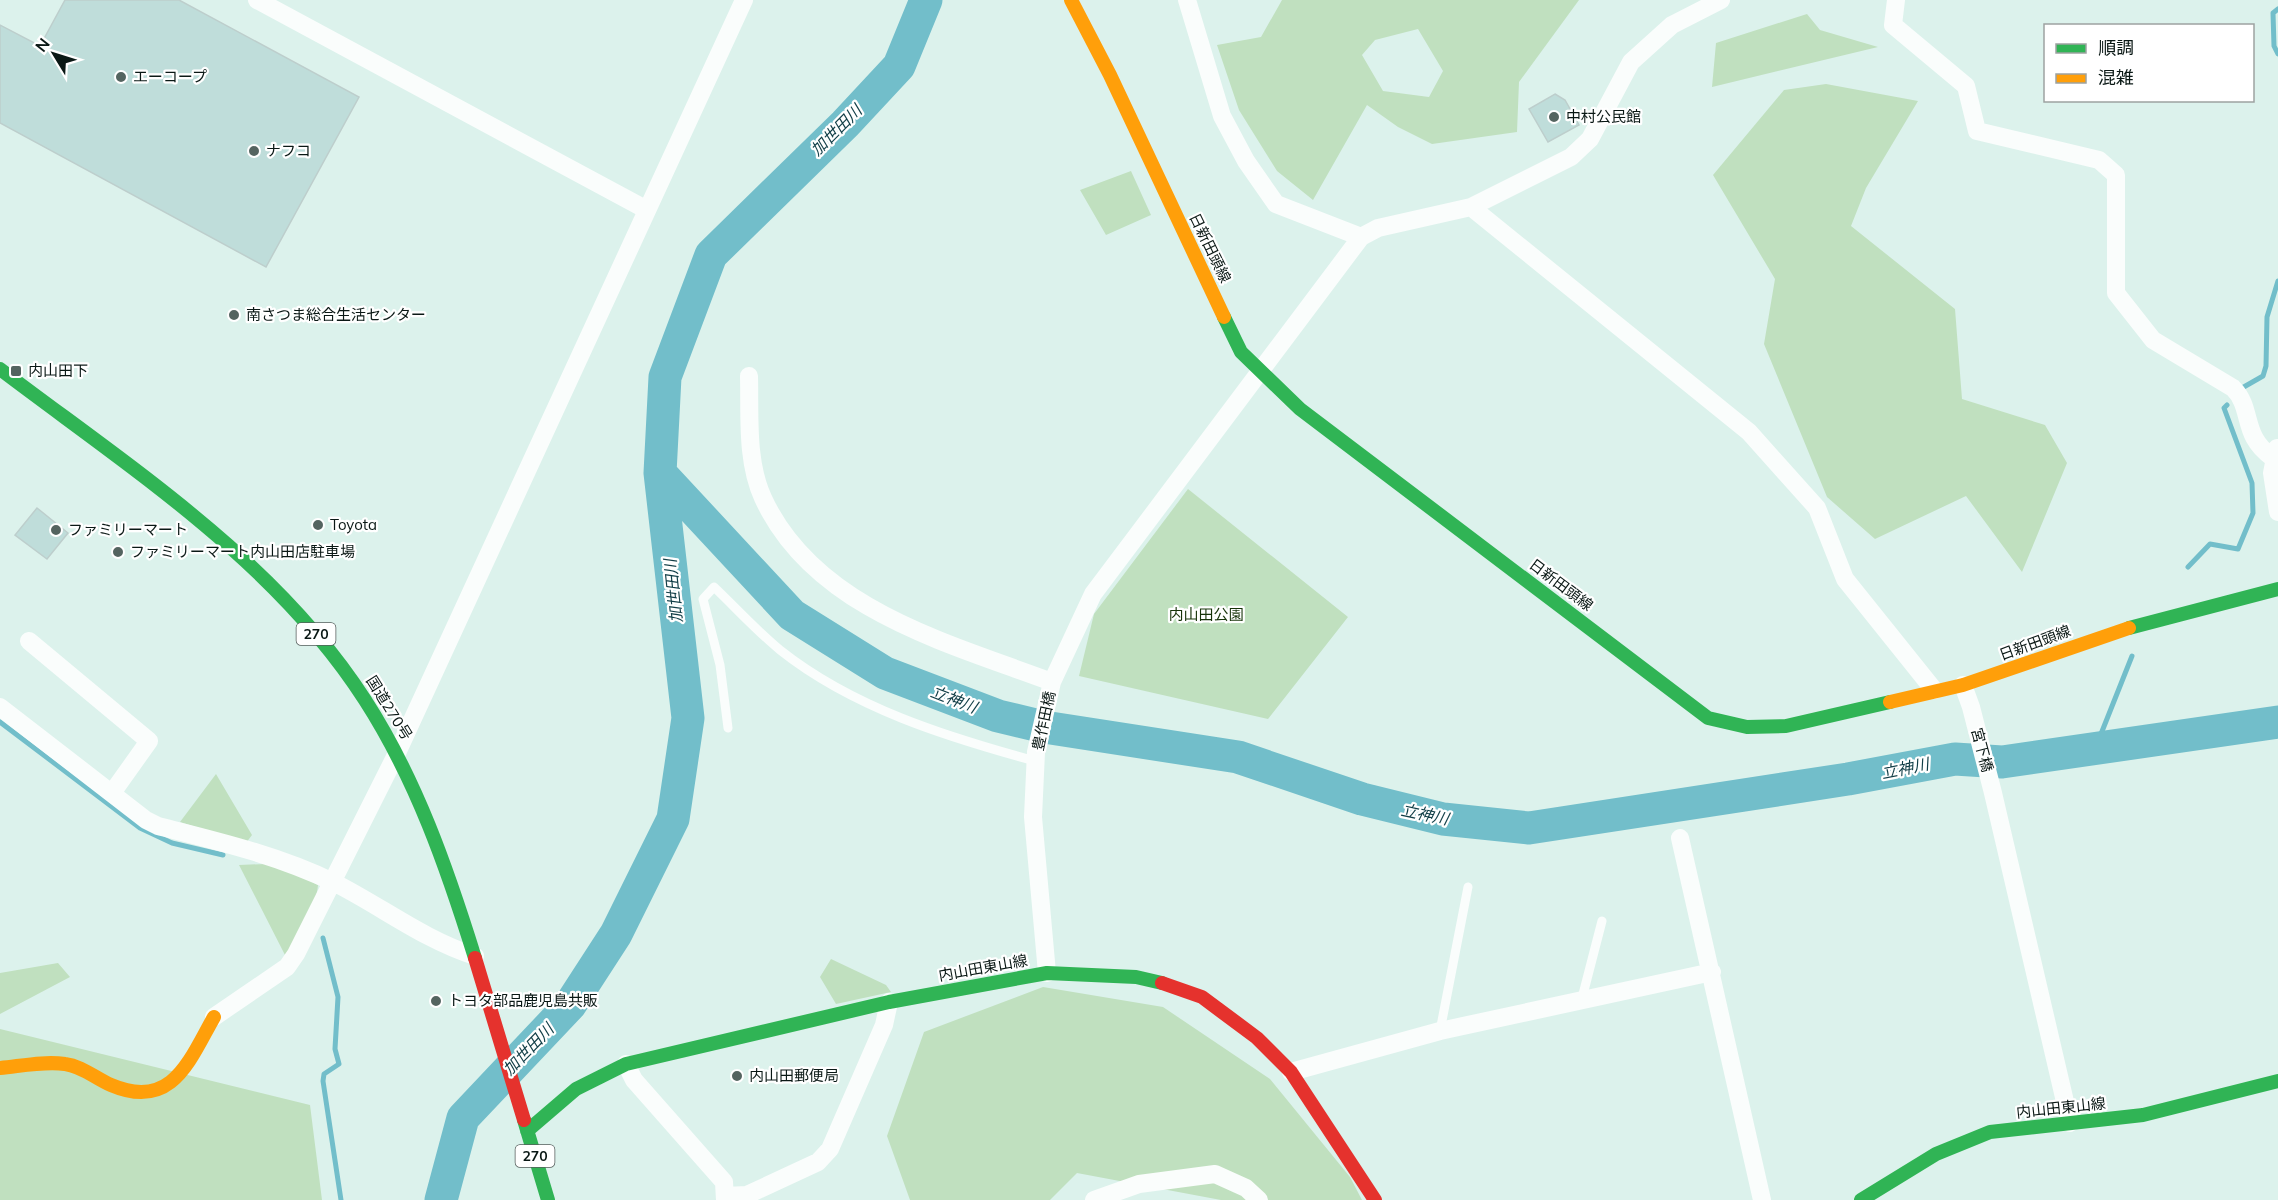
<svg xmlns="http://www.w3.org/2000/svg" width="2278" height="1200" font-family="Mulish,'Noto Sans JP',sans-serif">
  <style>
    .green { fill: #c0e0bf; fill-rule: evenodd }
    .lines { fill: none; stroke-linecap: round; stroke-linejoin: round }
    .stream { stroke: #72beca; stroke-width: 5 }
    .river { stroke: #72beca; stroke-width: 33 }
    .building { fill: #bfddda; stroke: #bdcecc; stroke-width: 1.5 }
    .lane { stroke: #fafdfc; stroke-width: 9 }
    .street { stroke: #fafdfc; stroke-width: 18 }
    .fast { stroke: #30b455; stroke-width: 14 }
    .slow { stroke: #ff9f0a; stroke-width: 14 }
    .jam { stroke: #e5322d; stroke-width: 14 }
    .poi-dot { fill: #546460; stroke: #fff; stroke-width: 2 }
    .labels { text-anchor: middle; stroke-width: 4.5; stroke-linejoin: round; paint-order: stroke }
    .shield { fill: #fff; stroke: #545d5b; stroke-width: 1.5 }
    .shield-label { font-size: 14px; font-weight: bold; fill: #0a1815 }
    .poi-label { font-size: 15px; fill: #0a1815; stroke: #fff; text-anchor: start }
    .street-label { font-size: 15px; fill: #0a1815; stroke: #fff }
    .park-label { font-size: 15px; fill: #163308; stroke: #fff }
    .water-label { font-size: 16px; font-style: italic; fill: #103d46; stroke: #fff }
  </style>
  <rect width="100%" height="100%" fill="#dcf2ec"/>
  <path class="green" d="M 1282,0 L 1579,0 L 1519,82 L 1517,132 L 1432,144 L 1398,127 L 1367,105 L 1313,200 L 1277,171 L 1239,110 L 1217,45 L 1261,37 ZM 1418,29 L 1443,71 L 1429,97 L 1383,91 L 1362,55 L 1375,40 Z
    M 1807,14 L 1820,30 L 1878,47 L 1712,87 L 1716,43 Z
    M 1826,84 L 1918,101 L 1866,188 L 1851,226 L 1955,309 L 1962,399 L 2045,425 L 2067,463 L 2022,572 L 1966,496 L 1875,539 L 1827,497 L 1764,344 L 1775,279 L 1713,175 L 1784,90 Z
    M 1131,171 L 1151,215 L 1106,235 L 1080,190 Z
    M 1188,489 L 1348,617 L 1268,719 L 1079,676 L 1094,614 Z
    M 216,774 L 252,835 L 246,843 L 180,822 Z
    M 266,864 L 295,873 L 318,885 C 316,908 300,937 285,955 L 239,865 Z
    M 831,959 L 886,985 L 891,992 L 836,1004 L 820,977 Z
    M 58,963 L 70,977 L 0,1014 L 0,973 Z
    M 1043,987 L 1163,1007 L 1270,1079 L 1350,1177 L 1362,1200 L 1221,1200 L 1077,1173 L 1050,1200 L 910,1200 L 887,1136 L 924,1032 Z
    M 0,1029 L 310,1105 L 322,1200 L 0,1200 Z"/>
  <g class="lines">
    <path class="stream" d="M 2278,9 L 2273,13 L 2274,46 L 2278,54
      M 2242,388 L 2263,376 L 2266,366 L 2267,317 L 2278,281
      M 2188,567 L 2210,544 L 2238,549 L 2253,513 L 2252,483 L 2224,408 L 2227,405
      M 0,722 L 140,828 L 172,843 L 223,855
      M 2095,749 L 2132,656
      M 323,938 L 338,997 L 335,1049 L 339,1064 L 324,1074 L 323,1081 L 341,1200"/>
    <path class="river" d="M 660,473 L 792,615 L 885,673 L 998,716 L 1044,727 L 1238,757 L 1362,799 L 1443,819 L 1529,828 L 1848,779 L 1955,759 L 2002,762 L 2278,722
      M 441,1200 L 463,1118 L 570,1005 L 616,934 L 673,819 L 688,718 L 660,473 L 665,377 L 711,255 L 845,124 L 899,66 L 926,0"/>
  </g>
  <path class="building" d="M 65,0 L 179,0 L 359,97 L 266,267 L 0,123 L 0,25 L 40,46 Z
    M 1555,94 L 1565,100 L 1579,125 L 1548,142 L 1529,109 Z
    M 37,508 L 68,533 L 47,559 L 15,535 Z"/>
  <g class="lines">
    <path class="lane" d="M 728,728 L 720,665 L 703,599 L 714,587 C 736,608 757,631 780,650 C 853,708 947,737 1035,761
      M 1581,1002 L 1602,921
      M 1440,1031 L 1468,887"/>
    <path class="street" d="M 257,0 L 647,210
      M 1187,0 L 1222,116 L 1246,161 L 1276,204 L 1361,237
      M 1896,0 L 1893,25 L 1966,86 L 1977,131 L 2099,160 L 2116,175 L 2116,293 L 2153,340 L 2233,388 C 2254,409 2240,435 2273,458
      M 1471,207 L 1749,432 L 1817,508 L 1845,579 L 1934,690
      M 749,376 C 750,415 746,461 763,498 C 814,609 948,643 1052,682
      M 2277,448 L 2272,473 L 2278,512
      M 29,641 L 149,741 L 112,793
      M 1963,685 L 1971,707 L 1993,793 L 2070,1123
      M 0,707 L 146,820 L 158,826 C 217,841 277,855 333,882 C 381,906 424,940 475,956
      M 1680,838 L 1762,1200
      M 1047,973 L 1033,817 L 1036,752 L 1052,682 L 1093,594 L 1361,237 L 1378,228 L 1471,207 L 1571,157 L 1590,139 L 1631,62 L 1672,25 L 1721,0
      M 214,1017 L 287,967 L 296,954 L 397,753 L 744,0
      M 626,1064 L 634,1080 L 724,1182 L 725,1200
      M 1291,1072 L 1440,1031 L 1712,972
      M 725,1196 L 747,1195 L 818,1162 L 830,1149 L 884,1025 L 889,1002
      M 1094,1200 L 1139,1184 L 1215,1174 L 1246,1188 L 1259,1200"/>
    <path class="fast" d="M 1224,317 L 1241,352 L 1300,409 L 1708,718 L 1747,727 L 1786,726 L 1890,702
      M 0,369 C 129,467 276,561 365,700 C 416,779 447,868 475,958
      M 2129,628 L 2278,589
      M 524,1120 L 548,1200
      M 527,1131 L 576,1089 L 626,1064 L 889,1002 L 1047,973 L 1136,977 L 1162,983
      M 1861,1200 L 1936,1154 L 1990,1132 L 2143,1115 L 2278,1081"/>
    <path class="slow" d="M 1071,0 L 1110,75 L 1224,317
      M 1890,702 L 1963,685 L 2129,628
      M 0,1068 C 21,1066 44,1061 65,1064 C 82,1066 95,1078 111,1085 C 172,1111 189,1061 214,1017"/>
    <path class="jam" d="M 475,958 L 524,1120
      M 1162,983 L 1202,997 L 1257,1038 L 1291,1072 L 1375,1200"/>
  </g>
  <g class="poi-dot">
    <circle cx="121" cy="77" r="6"/>
    <circle cx="1554" cy="117" r="6"/>
    <circle cx="254" cy="151" r="6"/>
    <circle cx="234" cy="315" r="6"/>
    <rect x="10" y="365" width="12" height="12" rx="3"/>
    <circle cx="318" cy="525" r="6"/>
    <circle cx="56" cy="530" r="6"/>
    <circle cx="118" cy="552" r="6"/>
    <circle cx="436" cy="1001" r="6"/>
    <circle cx="737" cy="1076" r="6"/>
  </g>
  <g class="labels">
    <g class="shield">
      <rect x="296.5" y="623" width="39" height="22" rx="4.5"/>
      <rect x="515.5" y="1145" width="39" height="22" rx="4.5"/>
    </g>
    <g class="shield-label">
      <text x="316" y="639">270</text>
      <text x="535" y="1161">270</text>
    </g>
    <g class="poi-label">
      <text x="133" y="82">エーコープ</text>
      <text x="1566" y="122">中村公民館</text>
      <text x="266" y="156">ナフコ</text>
      <text x="246" y="320">南さつま総合生活センター</text>
      <text x="28" y="376">内山田下</text>
      <text x="330" y="530">Toyota</text>
      <text x="68" y="535">ファミリーマート</text>
      <text x="130" y="557">ファミリーマート内山田店駐車場</text>
      <text x="448" y="1006">トヨタ部品鹿児島共販</text>
      <text x="749" y="1081">内山田郵便局</text>
    </g>
    <g class="street-label">
      <text transform="translate(1210 248) rotate(64)" y="5">日新田頭線</text>
      <text transform="translate(1561 585) rotate(37)" y="5">日新田頭線</text>
      <text transform="translate(2035 643) rotate(-20)" y="5">日新田頭線</text>
      <text transform="translate(389 708) rotate(58)" y="5">国道270号</text>
      <text transform="translate(1044 721) rotate(-78)" y="5">豊作田橋</text>
      <text transform="translate(1982 750) rotate(75)" y="5">宮下橋</text>
      <text transform="translate(983 968) rotate(-10)" y="5">内山田東山線</text>
      <text transform="translate(2061 1108) rotate(-6)" y="5">内山田東山線</text>
    </g>
    <g class="park-label">
      <text x="1206" y="620">内山田公園</text>
    </g>
    <g class="water-label">
      <text transform="translate(836 130) rotate(-45)" y="6">加世田川</text>
      <text transform="translate(673 591) rotate(-96)" y="6">加世田川</text>
      <text transform="translate(954 699) rotate(21)" y="6">立神川</text>
      <text transform="translate(1905 768) rotate(-11)" y="6">立神川</text>
      <text transform="translate(1425 814) rotate(12)" y="6">立神川</text>
      <text transform="translate(528 1049) rotate(-46)" y="6">加世田川</text>
    </g>
  </g>
  <rect x="2044" y="24" width="210" height="78" fill="#ffffff" stroke="#9da3a1" stroke-width="1.5"/>
  <rect x="2056" y="44" width="30" height="9" fill="#30b455" stroke="#9da3a1" stroke-width="1.5"/>
  <text x="2098" y="54" font-size="18" fill="#0a1815">順調</text>
  <rect x="2056" y="74" width="30" height="9" fill="#ff9f0a" stroke="#9da3a1" stroke-width="1.5"/>
  <text x="2098" y="84" font-size="18" fill="#0a1815">混雑</text>
  <g transform="translate(54 54) rotate(308)" stroke="#ffffff" stroke-width="4.5" paint-order="stroke">
  <path d="M0-4.5L10 22L0 15L-10 22Z" fill="#0a1815"/>
  <text y="-9" font-size="16" font-weight="bold" text-anchor="middle" fill="#0a1815">N</text>
  </g>
</svg>
